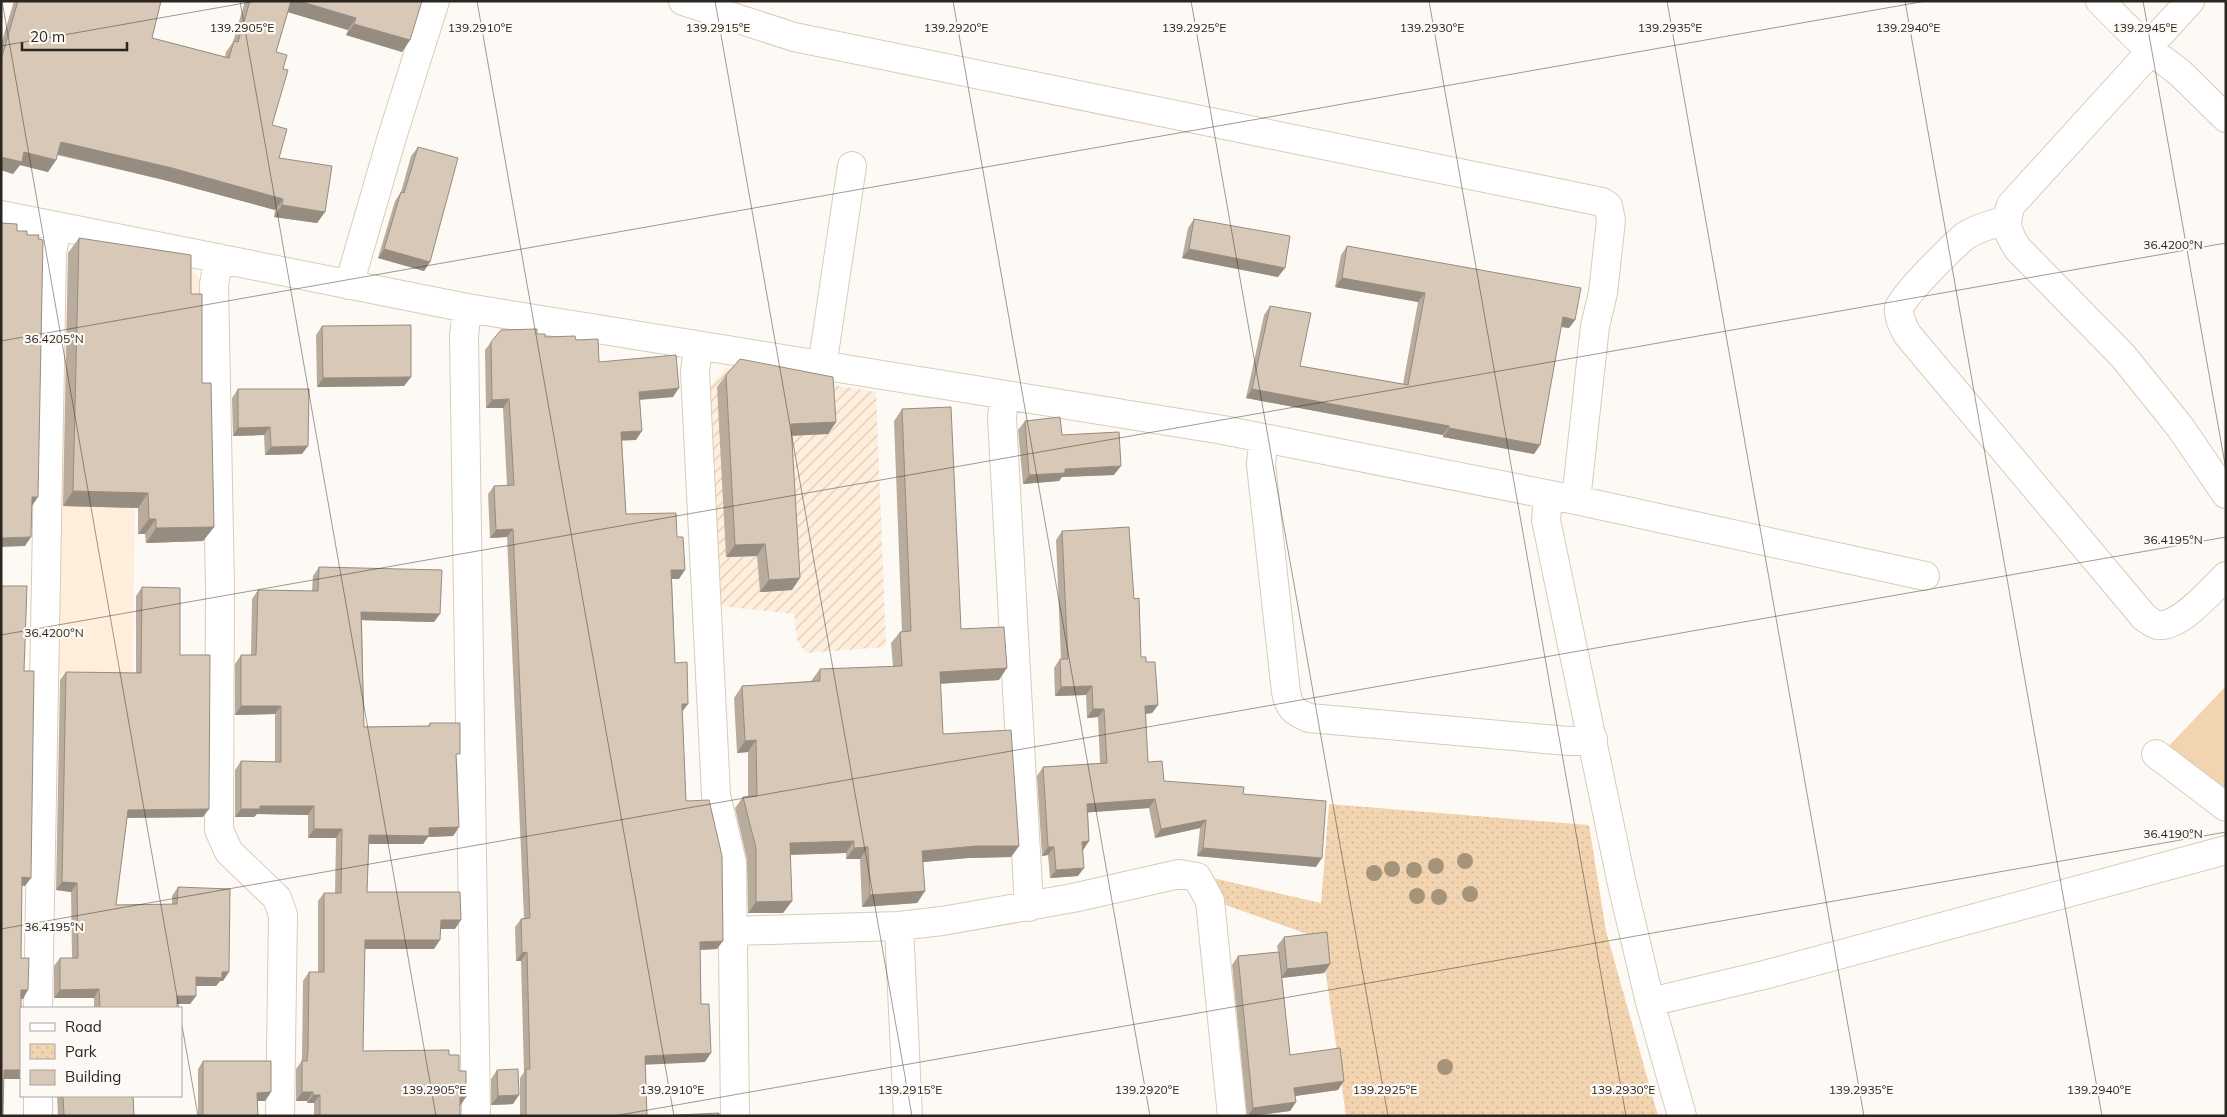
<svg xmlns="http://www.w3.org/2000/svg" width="2227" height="1117" font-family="Mulish,sans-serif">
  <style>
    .built { fill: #feeedb }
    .industrial { fill: url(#industrial-furrows) }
    .green { fill: #f3d4b0 }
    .park { fill: url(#park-dots) }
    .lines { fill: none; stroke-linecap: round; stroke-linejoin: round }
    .minor-casing { stroke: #d9cbb9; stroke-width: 30 }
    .minor { stroke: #fff; stroke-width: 28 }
    .tree { fill: #a6947a }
    .wall { fill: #b9ac9d }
    .shaded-wall { fill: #968c80 }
    .building { fill: #d7c8b7; stroke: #968c80 }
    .ticks { fill: none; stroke: #2b251f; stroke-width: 1; stroke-opacity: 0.45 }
    .ticks-label { font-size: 12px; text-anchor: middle; fill: #2b251f; stroke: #fdfaf6; stroke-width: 4.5; stroke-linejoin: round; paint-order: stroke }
  </style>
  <defs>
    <pattern id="industrial-furrows" width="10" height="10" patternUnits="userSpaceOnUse" patternTransform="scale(1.25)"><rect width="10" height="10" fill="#feeedb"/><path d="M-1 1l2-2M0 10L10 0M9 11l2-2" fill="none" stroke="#daccbc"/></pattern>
    <pattern id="park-dots" width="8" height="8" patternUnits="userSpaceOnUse" patternTransform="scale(1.25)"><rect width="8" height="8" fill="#f3d4b0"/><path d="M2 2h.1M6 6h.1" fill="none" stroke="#d0b697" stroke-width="1.8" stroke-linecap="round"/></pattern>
  </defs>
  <rect width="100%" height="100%" fill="#fdfaf6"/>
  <path class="built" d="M 74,248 L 192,269 L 201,281 L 206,481 L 135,481 L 133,675 L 56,675 L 68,252 Z"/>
  <path class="industrial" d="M 726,368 L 876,392 L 886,647 L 806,653 L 797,641 L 794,614 L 719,606 L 708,389 Z"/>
  <path class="green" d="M 2226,686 L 2226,792 L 2165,750 Z"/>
  <path class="park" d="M 1329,804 L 1589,825 L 1606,931 L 1658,1116 L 1346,1116 L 1321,939 L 1220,903 L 1213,878 L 1321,903 Z"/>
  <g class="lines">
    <g class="minor-casing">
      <path id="minor" d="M 683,1 L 794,37 L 1602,202 L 1608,206 L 1611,220 L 1603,293 L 1595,326 L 1576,500
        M 2100,1 L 2147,48 L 2143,60 L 2011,205 C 2004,225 2007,232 2018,249 L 2123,356 L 2180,427 L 2226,494
        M 2190,1 L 2147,48 L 2179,72 L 2226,118
        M 1,215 L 467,308 L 1223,430 L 1576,500 L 1925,576
        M 2005,221 C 1992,224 1977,228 1965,236 C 1954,245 1902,296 1899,308 C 1898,317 1903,326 1907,334 L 2144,617 C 2148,620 2153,624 2157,625 C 2180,628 2210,591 2226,576
        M 219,258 L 214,284 L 220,586 L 219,830 L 229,852 L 277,898 L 283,915 L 280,1116
        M 349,285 L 392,137 L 435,1
        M 467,308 L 464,336 L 476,1116
        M 698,347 L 695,372 L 716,795 L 732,863 L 735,1116
        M 822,367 L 852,166
        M 1004,396 L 1002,418 L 1029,907
        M 1263,439 L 1261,465 L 1286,692 C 1289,708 1294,712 1309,718 L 1568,741 L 1593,739
        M 1548,495 L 1546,520 L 1622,884 L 1650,1002 L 1682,1116
        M 2156,754 L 2226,807
        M 899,926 L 908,1116
        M 733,931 L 899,926 L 942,921 L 1073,898 L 1179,874 L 1197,877 L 1210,901 L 1232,1116
        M 1650,1002 L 1764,975 L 2226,850
        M 38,1008 L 52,254 L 57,227
        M 38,1116 L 38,1096"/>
    </g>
    <use href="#minor" class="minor"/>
  </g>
  <g class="tree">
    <circle cx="1465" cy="861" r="8"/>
    <circle cx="1436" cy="866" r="8"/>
    <circle cx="1392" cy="869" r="8"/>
    <circle cx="1414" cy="870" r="8"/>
    <circle cx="1374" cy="873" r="8"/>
    <circle cx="1470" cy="894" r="8"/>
    <circle cx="1417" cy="896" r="8"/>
    <circle cx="1439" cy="897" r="8"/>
    <circle cx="1445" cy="1067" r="8"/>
  </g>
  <path class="wall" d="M 14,1 L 161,1 L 152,38 L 225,57 L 226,52 L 233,42 L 245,1 L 422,1 L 410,40 L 402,52 L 346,35 L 348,30 L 288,12 L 276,52 L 283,69 L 272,125 L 279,158 L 325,212 L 317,223 L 274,217 L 275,210 L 164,180 L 57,155 L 56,160 L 48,172 L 20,165 L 13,174 L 1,170 L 1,44 Z
    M 418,147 L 430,262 L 424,271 L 378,258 L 395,201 L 401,192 L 411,156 Z
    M 1194,219 L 1278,277 L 1182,258 L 1188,228 Z
    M 79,238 L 191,294 L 202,383 L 214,527 L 203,541 L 146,543 L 145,534 L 138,534 L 138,508 L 63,506 L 68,253 Z
    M 1347,246 L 1575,320 L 1569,328 L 1561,327 L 1540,445 L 1534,454 L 1443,437 L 1443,435 L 1246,398 L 1264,315 L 1270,306 L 1300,366 L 1403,384 L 1418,302 L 1335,287 L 1341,255 Z
    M 322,326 L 411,377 L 404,386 L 317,387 L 316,335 Z
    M 537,334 L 545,337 L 576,340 L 599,362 L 673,397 L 640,400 L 636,440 L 622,440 L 626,514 L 677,537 L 679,579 L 672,579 L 675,663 L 682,712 L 686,801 L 717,949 L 700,950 L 701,1004 L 705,1062 L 645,1064 L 647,1116 L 520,1116 L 520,1078 L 524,1072 L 521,961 L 516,961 L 515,927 L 521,919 L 524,918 L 507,537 L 490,538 L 488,494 L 494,486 L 507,485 L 503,408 L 486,408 L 485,350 L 491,342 Z
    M 726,375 L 836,422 L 828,434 L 792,436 L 792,590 L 760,592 L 757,556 L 726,557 L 717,387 Z
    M 238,389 L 302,454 L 265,455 L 264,435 L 233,436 L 232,398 Z
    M 902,409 L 961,629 L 999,680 L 940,684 L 943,734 L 1019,846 L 1011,857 L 968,858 L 922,862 L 925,891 L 917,903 L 862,907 L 860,859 L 846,859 L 846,853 L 790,855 L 792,901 L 783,913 L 748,913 L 747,860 L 735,808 L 743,797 L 748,796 L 748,752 L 737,753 L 734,698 L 742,686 L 811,681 L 820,669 L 893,667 L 891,643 L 900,632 L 902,632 L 894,421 Z
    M 1025,421 L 1062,435 L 1114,475 L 1062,477 L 1059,481 L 1023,484 L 1018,430 Z
    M 1062,531 L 1134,599 L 1141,657 L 1146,662 L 1158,705 L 1152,713 L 1146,714 L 1148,762 L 1164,781 L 1243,794 L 1316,867 L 1197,856 L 1200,828 L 1155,838 L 1149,808 L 1088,812 L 1089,841 L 1083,850 L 1078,876 L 1050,878 L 1048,855 L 1042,856 L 1037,776 L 1043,767 L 1100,763 L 1098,717 L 1087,718 L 1086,695 L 1055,696 L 1054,668 L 1060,659 L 1061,659 L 1056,540 Z
    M 319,567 L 434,622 L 362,620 L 364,727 L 428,726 L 430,723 L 457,759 L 459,827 L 453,836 L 428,837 L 423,844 L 369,844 L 367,892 L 455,929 L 440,929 L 434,949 L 365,949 L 363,1051 L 449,1055 L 460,1106 L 460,1116 L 314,1116 L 314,1103 L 307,1103 L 307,1101 L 296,1101 L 296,1069 L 301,1062 L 302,1059 L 303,981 L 309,972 L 318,972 L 318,901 L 324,893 L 335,893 L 336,838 L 308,838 L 308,815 L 257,814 L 254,817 L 235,817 L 235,770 L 241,761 L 275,762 L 275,714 L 235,715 L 235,664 L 241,655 L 251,655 L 252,599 L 258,590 L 312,591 L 313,576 Z
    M 142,587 L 180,655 L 203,817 L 127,818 L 116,905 L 172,904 L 172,896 L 178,887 L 223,981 L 220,981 L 216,986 L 196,986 L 196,996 L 190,1004 L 177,1004 L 177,1008 L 94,1008 L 94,998 L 54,998 L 54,966 L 60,958 L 72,958 L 71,892 L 56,890 L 60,680 L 66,672 L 136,673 L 136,596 Z
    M 1284,937 L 1330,964 L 1324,973 L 1282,978 L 1290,1055 L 1338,1090 L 1295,1096 L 1296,1102 L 1290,1111 L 1254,1116 L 1247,1116 L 1232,965 L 1238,956 L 1278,952 L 1277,946 Z
    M 203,1061 L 271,1092 L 265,1101 L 258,1101 L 258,1116 L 198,1116 L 198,1069 Z
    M 497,1070 L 513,1104 L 491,1105 L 491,1079 Z
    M 57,1096 L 133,1096 L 134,1116 L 58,1116 Z"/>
  <path class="shaded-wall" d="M 290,1 L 299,1 L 356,18 L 348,30 L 284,11 Z
    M 354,24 L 410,40 L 402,52 L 346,35 Z
    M 61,142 L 172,168 L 283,199 L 275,210 L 164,180 L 53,153 Z
    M 24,152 L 56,160 L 48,172 L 20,165 L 13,174 L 1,170 L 1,157 Z
    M 282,205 L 325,212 L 317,223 L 274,217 Z
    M 384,249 L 430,262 L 424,271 L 378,258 Z
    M 1189,249 L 1285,268 L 1278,277 L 1182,258 Z
    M 1342,278 L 1425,293 L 1418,302 L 1335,287 Z
    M 1563,317 L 1575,320 L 1569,328 L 1557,326 Z
    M 411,377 L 404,386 L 317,387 L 323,378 Z
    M 679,388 L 673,397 L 633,400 L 639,392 Z
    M 1252,389 L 1449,426 L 1443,435 L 1246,398 Z
    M 509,399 L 503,408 L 486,408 L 492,400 Z
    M 836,422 L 828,434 L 782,436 L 791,424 Z
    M 270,427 L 264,435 L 233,436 L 238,428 Z
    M 1449,428 L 1540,445 L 1534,454 L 1443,437 Z
    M 642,431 L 636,440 L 615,441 L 621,432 Z
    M 308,446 L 302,454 L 265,455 L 271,447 Z
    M 1121,466 L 1114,475 L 1062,477 L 1059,481 L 1023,484 L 1029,475 L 1065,469 Z
    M 73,491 L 148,493 L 138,508 L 63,506 Z
    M 32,497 L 38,497 L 32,506 Z
    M 149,519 L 156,519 L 145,534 L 138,534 Z
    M 214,527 L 203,541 L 146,543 L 156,528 Z
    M 513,529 L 507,537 L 490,538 L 496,530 Z
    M 31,537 L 25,546 L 1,547 L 1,538 Z
    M 765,544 L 757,556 L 726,557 L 735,545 Z
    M 671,570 L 685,570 L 679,579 L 665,579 Z
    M 800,578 L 792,590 L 760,592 L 769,580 Z
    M 361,612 L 440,614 L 434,622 L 355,620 Z
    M 1007,668 L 999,680 L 932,684 L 940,672 Z
    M 1092,686 L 1086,695 L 1055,696 L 1061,687 Z
    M 682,704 L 688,704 L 682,712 Z
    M 1158,705 L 1152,713 L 1139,714 L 1145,706 Z
    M 241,706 L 281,706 L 275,714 L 235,715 Z
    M 1093,709 L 1104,709 L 1098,717 L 1087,718 Z
    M 756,740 L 748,752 L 737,753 L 745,741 Z
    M 1155,799 L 1149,808 L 1081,813 L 1087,804 Z
    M 260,806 L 314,806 L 308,815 L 257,814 L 254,817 L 235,817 L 241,809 Z
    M 209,809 L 203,817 L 122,818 L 128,810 Z
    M 1206,820 L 1200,828 L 1155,838 L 1161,829 Z
    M 459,827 L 453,836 L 428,837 L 423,844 L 363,844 L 369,835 L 429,828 Z
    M 314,829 L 342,829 L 336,838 L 308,838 Z
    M 854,841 L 846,853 L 782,855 L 790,843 Z
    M 1089,841 L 1083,850 L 1076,850 L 1082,842 Z
    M 976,846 L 1019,846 L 1011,857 L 968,858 L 913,863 L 922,851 Z
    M 868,847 L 860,859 L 846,859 L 854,848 Z
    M 1048,847 L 1054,847 L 1048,855 L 1042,856 Z
    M 1203,848 L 1322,858 L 1316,867 L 1197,856 Z
    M 1084,868 L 1078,876 L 1050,878 L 1056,870 Z
    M 22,877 L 31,878 L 25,886 L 16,885 Z
    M 62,882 L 77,883 L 71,892 L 56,890 Z
    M 925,891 L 917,903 L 862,907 L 870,895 Z
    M 792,901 L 783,913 L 748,913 L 756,902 Z
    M 441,920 L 461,920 L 455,929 L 435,929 Z
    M 365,940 L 440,940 L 434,949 L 359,949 Z
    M 723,941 L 717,949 L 694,950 L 700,942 Z
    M 527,952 L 521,961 L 516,961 L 522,953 Z
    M 1330,964 L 1324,973 L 1281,978 L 1287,969 Z
    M 222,972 L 229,972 L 223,981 L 220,981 L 216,986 L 190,986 L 196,977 Z
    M 99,989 L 94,998 L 54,998 L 60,990 Z
    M 21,990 L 28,990 L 23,999 L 15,999 Z
    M 177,996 L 196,996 L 190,1004 L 171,1004 Z
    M 711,1053 L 705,1062 L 639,1065 L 645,1056 Z
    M 4,1070 L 21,1070 L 21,1079 L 1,1079 Z
    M 1344,1081 L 1338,1090 L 1288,1097 L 1294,1088 Z
    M 271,1092 L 265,1101 L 252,1101 L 257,1093 Z
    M 302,1092 L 313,1092 L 307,1101 L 296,1101 Z
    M 313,1095 L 320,1095 L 314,1103 L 307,1103 Z
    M 519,1095 L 513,1104 L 491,1105 L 498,1096 Z
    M 460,1097 L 466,1097 L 460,1106 Z
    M 1296,1102 L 1290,1111 L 1248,1116 L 1253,1108 Z"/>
  <path class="building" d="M 18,1 L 161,1 L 152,38 L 229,58 L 234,41 L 238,42 L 250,1 L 291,1 L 276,52 L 287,55 L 283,69 L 288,70 L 272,125 L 287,129 L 279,158 L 332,166 L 325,212 L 282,205 L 283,199 L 172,168 L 61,142 L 56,160 L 24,152 L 22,162 L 1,157 L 1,60 Z
    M 299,1 L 422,1 L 410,40 L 354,24 L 356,18 Z
    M 418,147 L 458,158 L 430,262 L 384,249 L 401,192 L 404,193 Z
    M 1194,219 L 1290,236 L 1285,268 L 1189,249 Z
    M 1,223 L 17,224 L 17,231 L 27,231 L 27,235 L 39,235 L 38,239 L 43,240 L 38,497 L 32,497 L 31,537 L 1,538 Z
    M 79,238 L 191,255 L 191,294 L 202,294 L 202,383 L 211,383 L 214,527 L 156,528 L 156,519 L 149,519 L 148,493 L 73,491 Z
    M 1347,246 L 1581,288 L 1575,320 L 1563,317 L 1540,445 L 1449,428 L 1449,426 L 1252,389 L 1270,306 L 1311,313 L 1300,366 L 1408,385 L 1425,293 L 1342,278 Z
    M 411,325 L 411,377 L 323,378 L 322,326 Z
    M 537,329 L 537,334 L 545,334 L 545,337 L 575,336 L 576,340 L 598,339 L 599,362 L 676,355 L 679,388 L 639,392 L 642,431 L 621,432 L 626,514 L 676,513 L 677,537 L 683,537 L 685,570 L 671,570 L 675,663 L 687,662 L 688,704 L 682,704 L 686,801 L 709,800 L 722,856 L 723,941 L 700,942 L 701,1004 L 709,1004 L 711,1053 L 645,1056 L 647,1116 L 526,1116 L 526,1069 L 530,1069 L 527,952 L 522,953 L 521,919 L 530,918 L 513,529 L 496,530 L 494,486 L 514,485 L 509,399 L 492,400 L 491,342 L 501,330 Z
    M 740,359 L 833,377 L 836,422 L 791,424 L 800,578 L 769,580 L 765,544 L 735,545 L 726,375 Z
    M 238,389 L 309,389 L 308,446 L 271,447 L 270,427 L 238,428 Z
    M 951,407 L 961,629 L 1004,627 L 1007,668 L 940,672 L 943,734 L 1011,730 L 1019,846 L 976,846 L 922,851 L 925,891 L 870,895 L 868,847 L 854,848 L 854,841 L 790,843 L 792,901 L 756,902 L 756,848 L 743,797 L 757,796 L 756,740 L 745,741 L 742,686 L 820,681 L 820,669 L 902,666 L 900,632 L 911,631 L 902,409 Z
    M 1060,417 L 1062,435 L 1119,432 L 1121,466 L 1065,469 L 1065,473 L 1029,475 L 1025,421 Z
    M 1129,527 L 1134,599 L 1139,598 L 1141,657 L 1146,657 L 1146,662 L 1155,662 L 1158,705 L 1145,706 L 1148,762 L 1162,761 L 1164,781 L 1244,787 L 1243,794 L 1326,801 L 1322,858 L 1203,848 L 1206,820 L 1161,829 L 1155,799 L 1087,804 L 1089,841 L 1082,842 L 1084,868 L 1056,870 L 1054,847 L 1048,847 L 1043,767 L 1107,763 L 1104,709 L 1093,709 L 1092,686 L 1061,687 L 1060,659 L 1068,659 L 1062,531 Z
    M 319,567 L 442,570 L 440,614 L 361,612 L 364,727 L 430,726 L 430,723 L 460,723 L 460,754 L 456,754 L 459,827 L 429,828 L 429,836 L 369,835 L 367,892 L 460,892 L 461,920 L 441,920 L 440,940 L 365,940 L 363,1051 L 449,1050 L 449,1055 L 459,1055 L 459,1071 L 466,1071 L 466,1097 L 460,1097 L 460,1116 L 320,1116 L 320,1095 L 313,1095 L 313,1092 L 302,1092 L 302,1061 L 307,1061 L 308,1050 L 309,972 L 324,972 L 324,893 L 341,893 L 342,829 L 314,829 L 314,806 L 260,806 L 260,809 L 241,809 L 241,761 L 281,762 L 281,706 L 241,706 L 241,655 L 256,655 L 258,590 L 318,591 Z
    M 1,586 L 27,586 L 24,671 L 34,671 L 31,878 L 22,877 L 21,958 L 29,958 L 28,990 L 21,990 L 21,1070 L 4,1070 L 3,1116 L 1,1116 Z
    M 142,587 L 180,588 L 180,655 L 210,655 L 209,809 L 128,810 L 116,905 L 177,904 L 178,887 L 230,889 L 229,972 L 222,972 L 222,978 L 196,977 L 196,996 L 177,996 L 177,1008 L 100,1008 L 99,989 L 60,990 L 60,958 L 78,958 L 77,883 L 62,882 L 66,672 L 141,673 Z
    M 1327,932 L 1330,964 L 1287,969 L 1284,937 Z
    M 1279,952 L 1290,1055 L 1340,1048 L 1344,1081 L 1294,1088 L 1296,1102 L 1253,1108 L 1238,956 Z
    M 203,1061 L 271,1061 L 271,1092 L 257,1093 L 258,1116 L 203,1116 Z
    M 518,1069 L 519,1095 L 498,1096 L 497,1070 Z
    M 63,1096 L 133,1096 L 134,1116 L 64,1116 Z
    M 719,1113 L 719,1116 L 658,1116 Z"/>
  <path class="ticks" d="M 2,1 L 179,1008M 240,1 L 436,1116M 477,1 L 674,1116M 715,1 L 912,1116M 953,1 L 1150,1116M 1191,1 L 1388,1116M 1429,1 L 1626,1116M 1667,1 L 1864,1116M 1905,1 L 2102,1116M 2143,1 L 2226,470M 1,46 L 256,1M 1,341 L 1926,1M 1,635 L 2226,243M 1,929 L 2226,537M 181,1020 L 198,1116M 614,1116 L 2226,832"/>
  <g class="ticks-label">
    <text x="480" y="32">139.2910°E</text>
    <text x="1194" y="32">139.2925°E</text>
    <text x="1670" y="32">139.2935°E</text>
    <text x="1908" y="32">139.2940°E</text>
    <text x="2145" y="32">139.2945°E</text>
    <text x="242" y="32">139.2905°E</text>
    <text x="718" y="32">139.2915°E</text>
    <text x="956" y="32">139.2920°E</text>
    <text x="1432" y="32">139.2930°E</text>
    <text x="2173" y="249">36.4200°N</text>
    <text x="54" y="343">36.4205°N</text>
    <text x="2173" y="544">36.4195°N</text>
    <text x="54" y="637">36.4200°N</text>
    <text x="2173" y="838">36.4190°N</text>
    <text x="54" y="931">36.4195°N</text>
    <text x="434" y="1094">139.2905°E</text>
    <text x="672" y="1094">139.2910°E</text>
    <text x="910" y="1094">139.2915°E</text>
    <text x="1147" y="1094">139.2920°E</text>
    <text x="1385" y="1094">139.2925°E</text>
    <text x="1623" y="1094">139.2930°E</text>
    <text x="1861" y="1094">139.2935°E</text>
    <text x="2099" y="1094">139.2940°E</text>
  </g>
  <rect width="2227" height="1117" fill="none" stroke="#2b251f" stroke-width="5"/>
  <rect x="20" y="1007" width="162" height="90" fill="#fdfaf6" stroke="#a9a5a0"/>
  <rect x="30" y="1023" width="25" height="8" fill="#ffffff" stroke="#a9a5a0"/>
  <text x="65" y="1032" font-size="15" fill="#2b251f">Road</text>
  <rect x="30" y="1044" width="25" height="15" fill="url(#park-dots)" stroke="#a9a5a0"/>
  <text x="65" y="1057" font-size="15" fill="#2b251f">Park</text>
  <rect x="30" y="1070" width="25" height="15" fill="#d7c8b7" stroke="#a9a5a0"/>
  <text x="65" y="1082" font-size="15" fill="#2b251f">Building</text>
  <path d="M22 42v8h105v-8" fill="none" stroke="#2b251f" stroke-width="2.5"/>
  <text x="30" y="42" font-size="15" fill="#2b251f" stroke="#fdfaf6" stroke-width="4" paint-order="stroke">20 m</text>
</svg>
